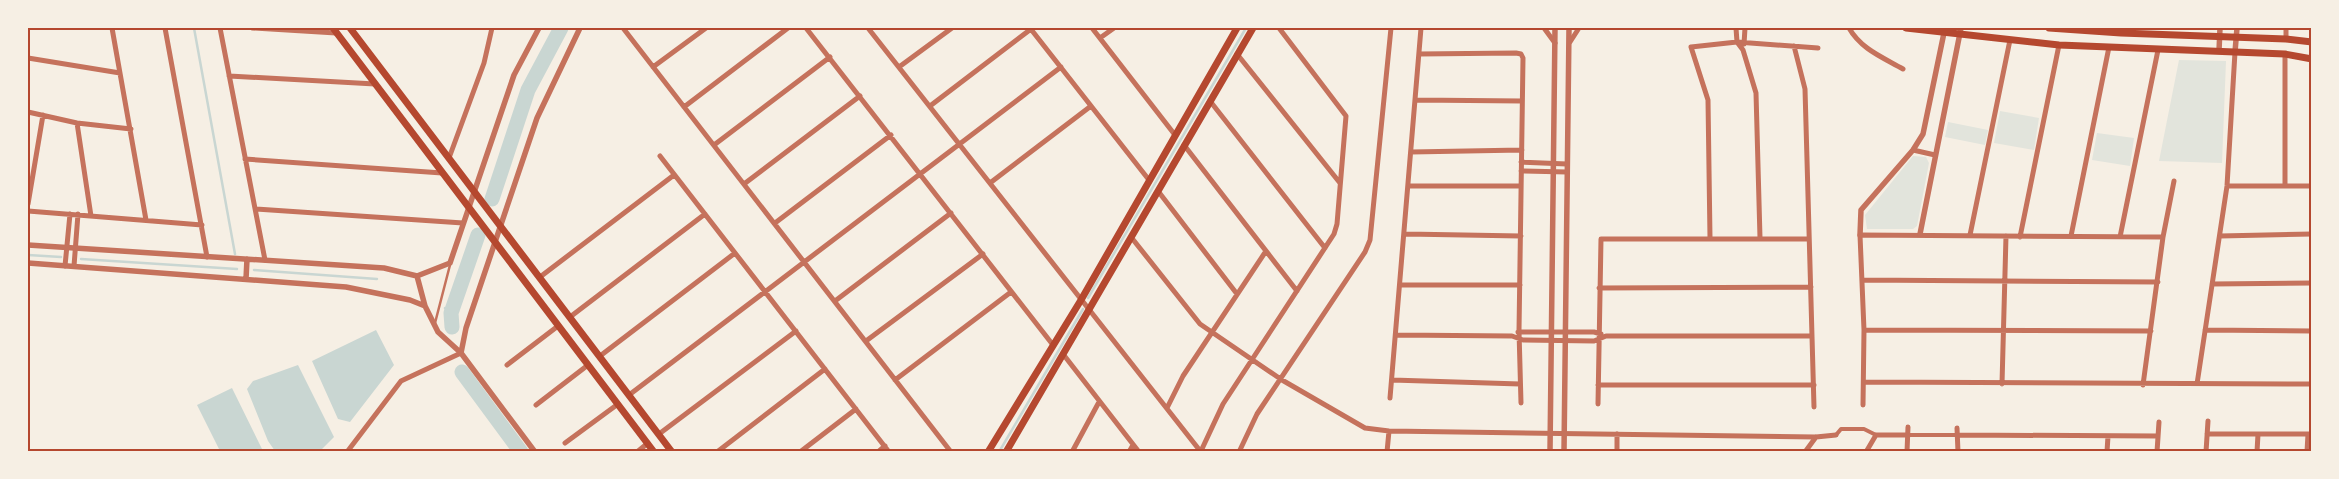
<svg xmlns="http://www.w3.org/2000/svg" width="2339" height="479" font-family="'Public Sans',sans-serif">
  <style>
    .green { fill: #e2e4dc }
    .water { fill: #c9d6d2 }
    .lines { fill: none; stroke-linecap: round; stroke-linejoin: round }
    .stream { stroke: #c9d6d2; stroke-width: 2.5 }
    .river { stroke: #c9d6d2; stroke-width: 15 }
    .service { stroke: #c5725c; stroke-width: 2.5 }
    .pedestrian { stroke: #c5725c; stroke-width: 4 }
    .minor { stroke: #c5725c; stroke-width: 5 }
    .tertiary { stroke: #c5725c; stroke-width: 5.5 }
    .secondary { stroke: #b5482f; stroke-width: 7 }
    .neatline { fill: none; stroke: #b5482f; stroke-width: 2 }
  </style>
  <rect width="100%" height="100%" fill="#f6efe4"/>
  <path class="green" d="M 2179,60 L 2226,61 L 2222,163 L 2159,161 Z
    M 2000,111 L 2039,118 L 2034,150 L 1994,143 Z
    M 1948,122 L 1988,130 L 1985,145 L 1945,137 Z
    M 2097,133 L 2134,138 L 2130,166 L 2092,160 Z
    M 1913,156 L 1926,157 L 1929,163 L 1917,226 L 1913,229 L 1867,229 L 1865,215 Z"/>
  <path class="water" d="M 376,330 L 394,365 L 350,422 L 338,419 L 312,361 Z
    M 298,365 L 334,437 L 320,451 L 275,451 L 268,441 L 247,389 L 253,381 Z
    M 232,388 L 263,451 L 220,451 L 197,405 Z"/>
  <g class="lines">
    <path class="stream" d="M 194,28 L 235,254
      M 28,255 L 61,257
      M 81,259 L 237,269
      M 254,270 L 377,279
      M 1088,298 L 1246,28
      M 445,308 L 451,313
      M 999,452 L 1083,309"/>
    <path class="river" d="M 492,199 L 528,90 L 561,28
      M 452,327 L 451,313 L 478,235
      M 462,372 L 521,452"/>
    <path class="service" d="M 435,323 L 450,265"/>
    <path class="pedestrian" d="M 1836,435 L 1841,429 L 1864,429 L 1876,435
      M 1908,435 L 1957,435"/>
    <path class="minor" d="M 112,28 L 146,220
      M 165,28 L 207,257
      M 220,28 L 265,260
      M 252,28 L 336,33
      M 623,28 L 951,452
      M 806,28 L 1053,345
      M 868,28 L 1201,452
      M 1030,28 L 1149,180
      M 1092,28 L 1175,135
      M 1544,28 L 1555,43
      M 1736,28 L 1737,42 L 1743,50 L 1756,93 L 1760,238
      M 1849,28 C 1861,49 1882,57 1903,69
      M 1100,38 L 1114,28
      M 2286,39 L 2286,28
      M 1570,42 L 1579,28
      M 1744,44 L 1745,28
      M 1794,46 L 1805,89 L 1814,407
      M 1237,54 L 1340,183
      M 1419,54 L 1516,53 L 1521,54 L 1523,58 L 1519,331 L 1521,403
      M 2285,54 L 2285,186
      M 28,58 L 120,73
      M 653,67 L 706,28
      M 899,67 L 952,28
      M 229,76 L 375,84
      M 1415,100 L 1522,101
      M 1210,101 L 1325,248
      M 930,106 L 1031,29
      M 684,107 L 788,28
      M 28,112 L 77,123 L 131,129
      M 77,123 L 91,216
      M 714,145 L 830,57
      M 1184,145 L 1297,291
      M 1913,150 L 1935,155
      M 1411,152 L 1522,150
      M 660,156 L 889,452
      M 449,158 L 484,63 L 492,28
      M 245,159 L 442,173
      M 1521,162 L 1567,164
      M 1521,171 L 1567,172
      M 990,183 L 1091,106
      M 744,184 L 860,96
      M 1409,186 L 1521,186
      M 2227,186 L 2312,186
      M 1158,191 L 1237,294
      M 28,204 L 43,115
      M 256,209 L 463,223
      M 28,211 L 202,225
      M 775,223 L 891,135
      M 1406,234 L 1521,236
      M 1970,235 L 2010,40
      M 2071,236 L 2109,47
      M 2220,236 L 2312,234
      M 1131,237 L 1200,324 L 1282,380 L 1365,428 L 1389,431 L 1816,437 L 1836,435
      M 2020,237 L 2059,45
      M 2120,237 L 2158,50
      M 1710,238 L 1708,100 L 1691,47 L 1737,42 L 1818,48
      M 65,266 L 70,214
      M 74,266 L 78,214
      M 540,277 L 674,175
      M 1862,280 L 2158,282
      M 2212,284 L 2312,283
      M 1401,285 L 1520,285
      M 1599,288 L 1811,287
      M 835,301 L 951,213
      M 570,317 L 705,214
      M 1864,330 L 2151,331
      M 2205,330 L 2312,331
      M 1518,332 L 1594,332 L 1601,334
      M 1396,335 L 1512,336 L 1523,340 L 1594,341 L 1606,336 L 1812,336
      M 866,341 L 983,254
      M 1063,354 L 1139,452
      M 600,356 L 735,253
      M 507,365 L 558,326
      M 895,380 L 1011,292
      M 1392,380 L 1520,384
      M 1864,382 L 2312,384
      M 2002,384 L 2006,236
      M 2197,384 L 2227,186 L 2235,52
      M 1598,385 L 1814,385
      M 2143,385 L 2163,237 L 2174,181
      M 629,395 L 1061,67
      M 1390,398 L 1421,28
      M 1598,404 L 1601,239 L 1809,239
      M 536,405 L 588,365
      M 1863,405 L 1864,330 L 1860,235 L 2163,237
      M 1167,408 L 1183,376 L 1266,251
      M 1957,428 L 1958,452
      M 659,434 L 796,331
      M 2207,434 L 2312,434
      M 1957,435 L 2158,436
      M 565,443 L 618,404
      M 1201,451 L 1223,404 L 1334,234 L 1337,224 L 1346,116 L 1279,28
      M 347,452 L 401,381 L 461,353
      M 637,452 L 648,443
      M 717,452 L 825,369
      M 800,452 L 856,409
      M 878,452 L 885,446
      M 1072,452 L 1099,402
      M 1129,452 L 1133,445
      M 1239,452 L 1257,414 L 1365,252 L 1370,240 L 1391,28
      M 1387,452 L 1389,431
      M 1617,452 L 1617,434
      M 1805,452 L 1816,437
      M 1866,452 L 1876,435 L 1908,435
      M 1907,452 L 1908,427
      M 2107,452 L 2108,436
      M 2157,452 L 2159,422
      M 2206,452 L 2208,421
      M 2257,452 L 2258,434
      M 2307,452 L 2308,434"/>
    <path class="tertiary" d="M 2219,51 L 2220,28
      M 2235,52 L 2237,28
      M 1920,234 L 1961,28
      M 1860,235 L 1861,210 L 1913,150 L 1923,134 L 1945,28
      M 28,245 L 384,268 L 417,276 L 450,263 L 514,75 L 539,28
      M 28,263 L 346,287 L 410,300 L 425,306
      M 417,276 L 425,306 L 438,332 L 461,353 L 535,452
      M 246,279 L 247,259
      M 461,353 L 466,328 L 537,118 L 580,28
      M 1550,452 L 1555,28
      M 1564,452 L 1569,28"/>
    <path class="secondary" d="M 333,28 L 654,452
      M 350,28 L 672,452
      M 1906,28 L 2059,45 L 2285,54 L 2312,59
      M 2049,28 L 2121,33 L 2286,39 L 2312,42
      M 988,452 L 1081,300 L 1237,28
      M 1006,452 L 1253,28"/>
  </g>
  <rect width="2339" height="479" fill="none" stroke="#f6efe4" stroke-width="58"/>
  <rect x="29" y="29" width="2281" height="421" class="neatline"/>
</svg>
